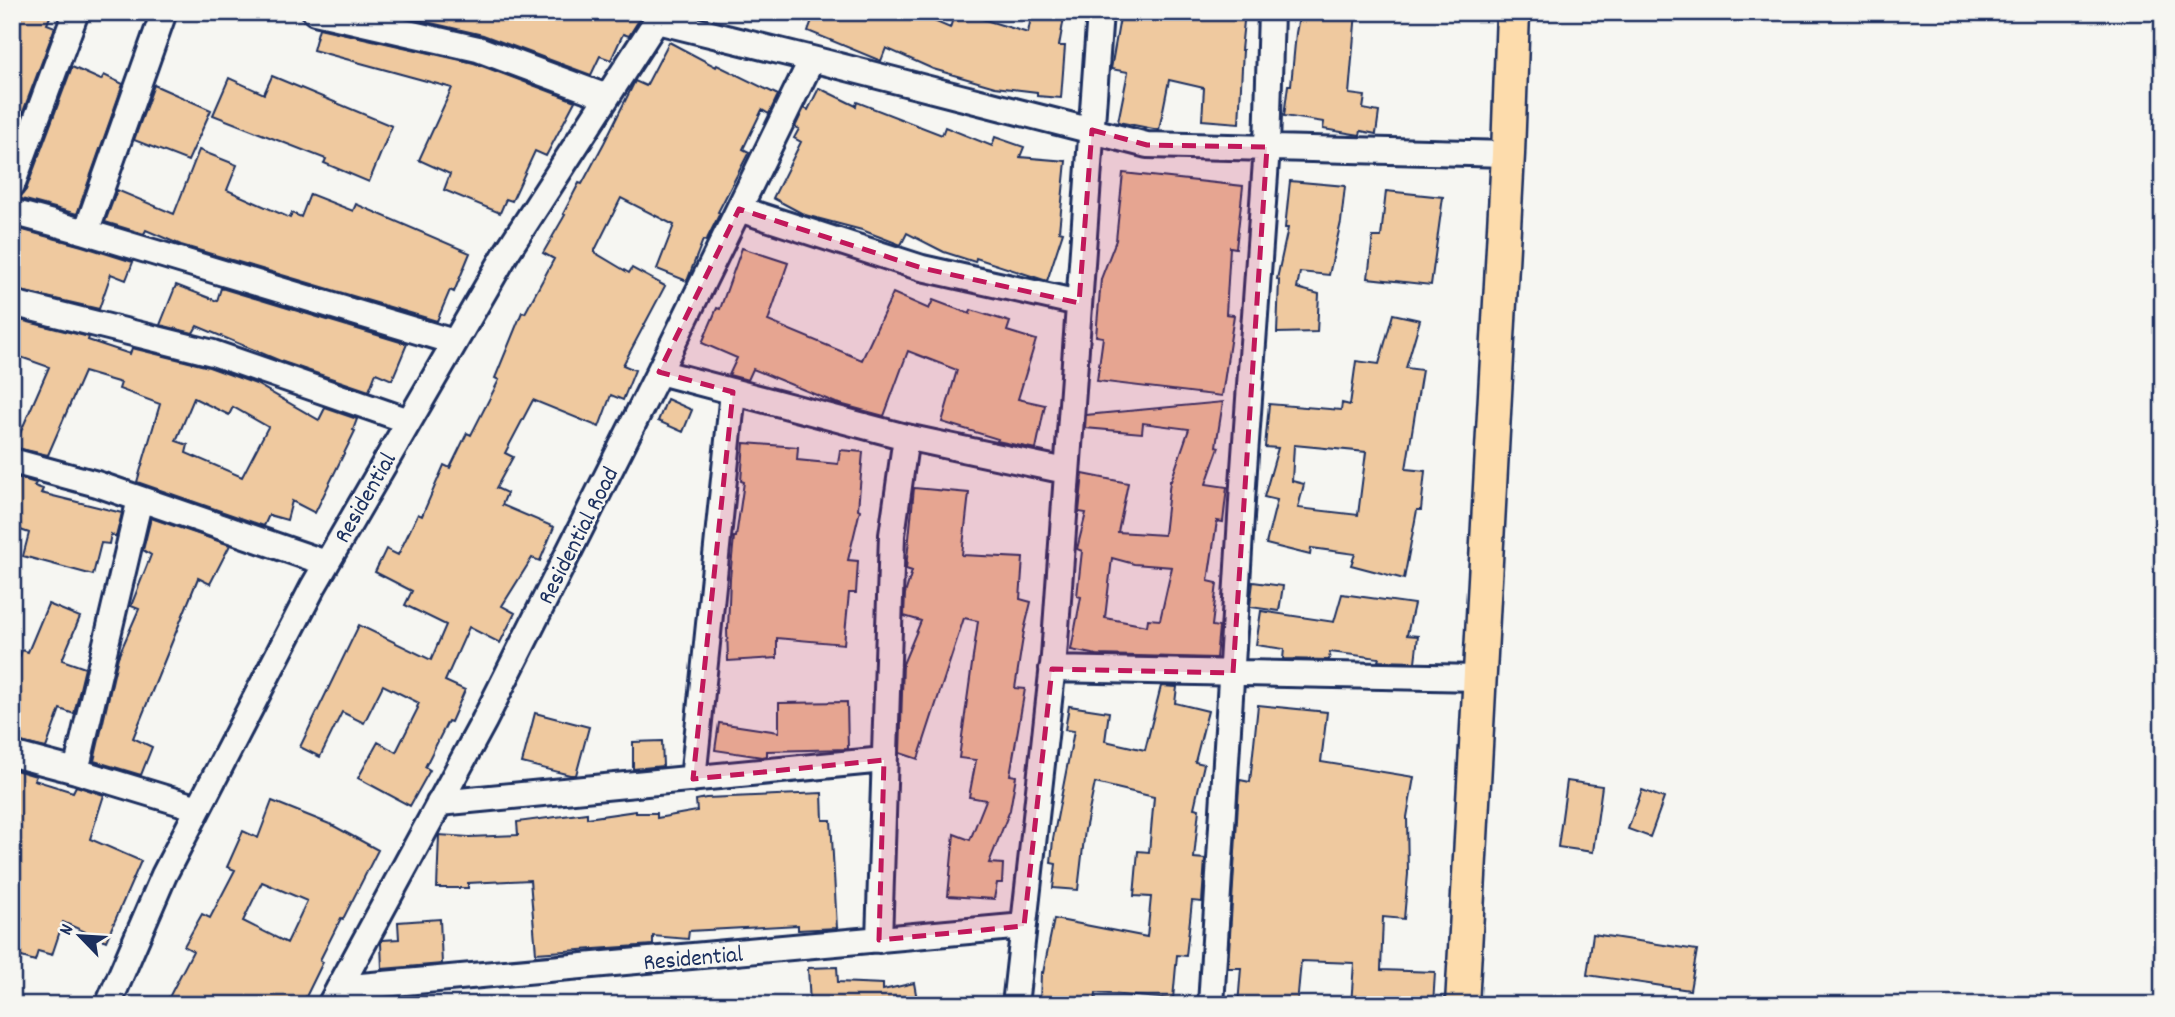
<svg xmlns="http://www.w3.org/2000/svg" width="2175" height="1017" font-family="Dekko,sans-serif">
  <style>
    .building { fill: #efc99f; stroke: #1b2f5e; stroke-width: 2; fill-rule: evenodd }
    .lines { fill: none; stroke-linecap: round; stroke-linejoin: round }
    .minor-casing { stroke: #1b2f5e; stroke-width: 30 }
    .major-casing { stroke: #1b2f5e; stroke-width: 37 }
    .minor { stroke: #f6f6f2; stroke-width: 24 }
    .major { stroke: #fddcac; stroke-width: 32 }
    .marked { fill: #c2185b; fill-opacity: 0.2; stroke: #c2185b; stroke-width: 5; stroke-dasharray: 14 9; stroke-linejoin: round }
    .labels { text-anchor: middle; stroke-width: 5; stroke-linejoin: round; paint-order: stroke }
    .street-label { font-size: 24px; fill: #1b2f5e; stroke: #f6f6f2 }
  </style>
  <rect width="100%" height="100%" fill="#f6f6f2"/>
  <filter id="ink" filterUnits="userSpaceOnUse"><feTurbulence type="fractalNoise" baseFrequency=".0143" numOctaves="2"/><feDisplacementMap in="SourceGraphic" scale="14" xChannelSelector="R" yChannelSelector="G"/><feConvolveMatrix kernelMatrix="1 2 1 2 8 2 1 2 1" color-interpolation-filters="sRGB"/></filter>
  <g filter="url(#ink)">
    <path class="building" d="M 12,12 L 52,12 L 47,24 L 55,27 L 12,141 Z
      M 383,12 L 644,12 L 629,36 L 623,34 L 611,60 L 600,56 L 591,75 L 483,35 Z
      M 815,12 L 913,12 L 950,28 L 955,12 L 959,12 L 1028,33 L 1032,12 L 1065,12 L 1059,46 L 1065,46 L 1061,98 L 1037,96 L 1037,92 L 995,87 L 933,69 L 886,48 L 881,61 L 808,31 Z
      M 1121,12 L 1245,12 L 1241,50 L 1243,50 L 1239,123 L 1202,120 L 1204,88 L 1169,80 L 1159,130 L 1118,122 L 1128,72 L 1111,69 Z
      M 1300,12 L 1356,12 L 1349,94 L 1365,96 L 1363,109 L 1379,112 L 1376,134 L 1361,131 L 1360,135 L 1323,129 L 1324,122 L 1284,116 L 1288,85 L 1291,85 L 1296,33 Z
      M 319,28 L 474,63 L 575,101 L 546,156 L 535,151 L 512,201 L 506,199 L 500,213 L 444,190 L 450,174 L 419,160 L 452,88 L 313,50 Z
      M 669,42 L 716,67 L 717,65 L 778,95 L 769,114 L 762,110 L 743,149 L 749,152 L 718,212 L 720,213 L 706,241 L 703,240 L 687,281 L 657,269 L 674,225 L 621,198 L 594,252 L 629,273 L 632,268 L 665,286 L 623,365 L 635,370 L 623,400 L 611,395 L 599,427 L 533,400 L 505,453 L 513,457 L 496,488 L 507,493 L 502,505 L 554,527 L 540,561 L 532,558 L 502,606 L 515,613 L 500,643 L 469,627 L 445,681 L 465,690 L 451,722 L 448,721 L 425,767 L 430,770 L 410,806 L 358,778 L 378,742 L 396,752 L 418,708 L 417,707 L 419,703 L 383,685 L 364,723 L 342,712 L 320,757 L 300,747 L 359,625 L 431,660 L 446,625 L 405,605 L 412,591 L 375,572 L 386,549 L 398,555 L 418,514 L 422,516 L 444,465 L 450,468 L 467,433 L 471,435 L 499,380 L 495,378 L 522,312 L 525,313 L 554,259 L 543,253 L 565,215 L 563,214 L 579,183 L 582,184 L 604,143 L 635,81 L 646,86 Z
      M 72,67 L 101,80 L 104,75 L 123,84 L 77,214 L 18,198 L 26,190 Z
      M 272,76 L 392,126 L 369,182 L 324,163 L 326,159 L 213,115 L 229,78 L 264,94 Z
      M 154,85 L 211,110 L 188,161 L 134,140 Z
      M 819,88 L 856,106 L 857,102 L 942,135 L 945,127 L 992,146 L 995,137 L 1024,147 L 1020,157 L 1066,161 L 1059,231 L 1063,232 L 1047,281 L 976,258 L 975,262 L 944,252 L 907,233 L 901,245 L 862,230 L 805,215 L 773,198 L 801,142 L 794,138 L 799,129 L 795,127 L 804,108 L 808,110 Z
      M 199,150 L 237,165 L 227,190 L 290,218 L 292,213 L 301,217 L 310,194 L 353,211 L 356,204 L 470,253 L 454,292 L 450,290 L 437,321 L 181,245 L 146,230 L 144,234 L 105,222 L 117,190 L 174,214 Z
      M 1123,173 L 1243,186 L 1236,248 L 1230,247 L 1226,314 L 1234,315 L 1222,396 L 1097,381 L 1103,337 L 1096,336 L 1101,279 L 1116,240 Z
      M 1290,181 L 1345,186 L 1341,222 L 1329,275 L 1300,272 L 1297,288 L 1319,294 L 1317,332 L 1277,333 L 1279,280 L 1277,279 L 1288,228 L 1285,228 Z
      M 1386,191 L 1443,197 L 1431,285 L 1368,278 L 1373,237 L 1381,237 Z
      M 12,227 L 82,246 L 133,262 L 126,280 L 111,274 L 99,309 L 12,289 Z
      M 742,248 L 788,263 L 768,321 L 862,360 L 893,293 L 929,309 L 933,300 L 970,314 L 971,310 L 1010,322 L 1007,331 L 1036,340 L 1018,399 L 1045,405 L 1036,449 L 997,441 L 998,439 L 942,422 L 957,370 L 908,351 L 884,416 L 836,403 L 753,369 L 748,380 L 729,375 L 737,358 L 702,343 L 717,308 L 720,309 Z
      M 176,285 L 217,301 L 221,288 L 407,344 L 392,380 L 376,373 L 369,391 L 283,362 L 197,326 L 193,333 L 160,325 Z
      M 1393,314 L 1420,320 L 1406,368 L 1422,370 L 1406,469 L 1425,471 L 1421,510 L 1417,510 L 1404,579 L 1351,565 L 1355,554 L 1311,548 L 1310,555 L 1266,544 L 1277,500 L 1264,497 L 1278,448 L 1265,447 L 1269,404 L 1341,410 L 1342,403 L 1350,405 L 1356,361 L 1379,364 ZM 1294,445 L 1366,452 L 1358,515 L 1298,508 L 1304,484 L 1292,481 Z
      M 12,318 L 89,337 L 88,340 L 130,354 L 132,348 L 209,367 L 256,384 L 319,420 L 325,408 L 357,419 L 353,430 L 355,431 L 315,513 L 292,501 L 287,520 L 269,515 L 264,526 L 137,482 L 160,404 L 119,389 L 121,383 L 84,372 L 48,455 L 12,447 L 12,436 L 18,438 L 49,367 L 12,354 ZM 194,398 L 229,415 L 233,407 L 268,427 L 242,477 L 186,453 L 188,445 L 176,441 Z
      M 667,399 L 692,410 L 683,432 L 658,421 Z
      M 1223,402 L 1216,446 L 1219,447 L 1206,484 L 1227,487 L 1223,522 L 1217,521 L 1208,581 L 1217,583 L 1212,626 L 1219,627 L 1216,658 L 1097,655 L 1071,650 L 1081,597 L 1077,596 L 1082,551 L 1077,549 L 1086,513 L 1079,512 L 1083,474 L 1128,483 L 1118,532 L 1164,535 L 1170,481 L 1171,481 L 1189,429 L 1143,423 L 1142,433 L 1085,428 L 1086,415 ZM 1112,558 L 1134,564 L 1172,567 L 1160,620 L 1148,619 L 1147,626 L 1105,618 Z
      M 744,443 L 798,447 L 797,460 L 838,464 L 840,450 L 863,452 L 858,509 L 860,510 L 848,560 L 858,561 L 856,593 L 849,593 L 844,644 L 777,638 L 777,658 L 728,661 L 727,629 L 728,629 L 730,578 L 734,537 L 736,537 L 744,482 L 741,481 Z
      M 12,476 L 36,483 L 34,486 L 43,489 L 41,493 L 122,513 L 116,537 L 111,534 L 109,544 L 101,543 L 93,575 L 23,556 L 29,533 L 12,527 Z
      M 914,488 L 969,493 L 962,555 L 1023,558 L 1020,599 L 1031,602 L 1024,631 L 1015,688 L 1025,689 L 1010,775 L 1016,776 L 1010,810 L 989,863 L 1003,864 L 1002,883 L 997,883 L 994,899 L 948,896 L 954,834 L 970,840 L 986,800 L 969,797 L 976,760 L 959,758 L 978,621 L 964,618 L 918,759 L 900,753 L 903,664 L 921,621 L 904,616 L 905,594 L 912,571 L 906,569 Z
      M 151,518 L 230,545 L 210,584 L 198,578 L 133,738 L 152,747 L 141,775 L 94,761 L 118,657 L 139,609 L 131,606 L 151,555 L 143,550 Z
      M 1253,582 L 1283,586 L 1279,611 L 1250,607 Z
      M 1342,594 L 1414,604 L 1407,635 L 1418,636 L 1415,662 L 1378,661 L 1379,658 L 1330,652 L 1329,660 L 1283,659 L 1284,649 L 1256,645 L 1261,611 L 1334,622 Z
      M 48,604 L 80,617 L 62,660 L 85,668 L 74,714 L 60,709 L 46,748 L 12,740 L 12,678 L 22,650 L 28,652 Z
      M 1161,686 L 1177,687 L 1175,703 L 1208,711 L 1195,762 L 1204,764 L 1194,808 L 1199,809 L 1194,858 L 1205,859 L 1202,902 L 1192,901 L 1186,956 L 1177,955 L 1173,999 L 1096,993 L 1095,1005 L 1040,1005 L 1041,972 L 1043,973 L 1054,919 L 1147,937 L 1151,897 L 1134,896 L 1138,851 L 1149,852 L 1154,797 L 1095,783 L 1085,830 L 1078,890 L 1053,888 L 1056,864 L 1051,863 L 1053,839 L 1074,731 L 1065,730 L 1069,706 L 1109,712 L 1105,741 L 1145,750 Z
      M 847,702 L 848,749 L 767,751 L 767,756 L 762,757 L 715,750 L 719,723 L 779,732 L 779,703 Z
      M 1258,705 L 1327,712 L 1321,762 L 1414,777 L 1407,817 L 1408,874 L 1404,919 L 1383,917 L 1381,970 L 1435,972 L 1433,1005 L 1351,1005 L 1354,963 L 1301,961 L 1297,1005 L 1238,1005 L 1241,968 L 1228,968 L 1239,786 L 1240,780 L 1250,782 Z
      M 535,713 L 589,727 L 576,775 L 570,775 L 522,763 Z
      M 662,741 L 663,766 L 633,769 L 633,742 Z
      M 12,769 L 36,776 L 34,780 L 73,792 L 76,786 L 104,795 L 90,839 L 141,861 L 106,941 L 63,922 L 52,955 L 38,951 L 35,961 L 12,954 L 22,919 L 12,916 Z
      M 1567,781 L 1602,786 L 1593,852 L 1558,847 Z
      M 1642,790 L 1664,798 L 1650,837 L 1628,829 Z
      M 822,793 L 823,820 L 831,820 L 837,928 L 798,930 L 798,925 L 689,931 L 688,939 L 653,936 L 653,945 L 536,953 L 530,880 L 468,883 L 468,888 L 437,888 L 439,835 L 469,837 L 518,835 L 517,822 L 587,813 L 587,818 L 636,811 L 636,813 L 657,813 L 657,818 L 697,811 L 696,800 L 706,798 Z
      M 272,801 L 332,825 L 378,850 L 343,919 L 341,918 L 320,960 L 323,962 L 302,1005 L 165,1005 L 193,951 L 184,946 L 202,914 L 210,918 L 235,870 L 227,867 L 243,831 L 258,838 ZM 262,882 L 307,901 L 287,943 L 243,921 Z
      M 440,919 L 442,964 L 382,969 L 381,943 L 382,940 L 399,939 L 398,922 Z
      M 1593,934 L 1697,950 L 1690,990 L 1587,975 Z
      M 837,967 L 838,982 L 883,984 L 883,990 L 914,983 L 918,1005 L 810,1005 L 808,968 Z"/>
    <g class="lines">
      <g class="minor-casing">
        <path id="minor" d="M 164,12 L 86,232 L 454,342
          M 315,12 L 478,49 L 607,97
          M 657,21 L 812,59 L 1147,145 L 1508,154
          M 12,185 L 76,12
          M 739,209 L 922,268 L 1079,303
          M 12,212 L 86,232
          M 12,303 L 213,353 L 409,421
          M 659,372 L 906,437 L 1066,471
          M 12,461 L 97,484 L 326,563
          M 1052,669 L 1478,678
          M 12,754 L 76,771 L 198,808
          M 76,771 L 140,499
          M 693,779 L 733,392
          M 439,803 L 884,760
          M 879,940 L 892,535 L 906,437
          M 339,988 L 1024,926
          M 108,1005 L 164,875 L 313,587 L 507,252 L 662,12
          M 330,1005 L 484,721 L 659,372 L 812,59
          M 1015,1005 L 1054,656 L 1100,12
          M 1211,1005 L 1244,469 L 1267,147 L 1271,12"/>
      </g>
      <g class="major-casing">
        <path id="major" d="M 1462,1005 L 1508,154 L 1513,12"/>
      </g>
      <use href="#minor" class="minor"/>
      <use href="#major" class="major"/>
    </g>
  </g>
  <path class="marked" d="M 1092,130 L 1147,145 L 1267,147 L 1233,673 L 1052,669 L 1024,926 L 879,940 L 884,760 L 693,779 L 733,392 L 659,372 L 739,209 L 922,268 L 1079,303 Z"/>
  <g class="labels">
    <g class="street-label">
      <text transform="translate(364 497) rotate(-60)" y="8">Residential</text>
      <text transform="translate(577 535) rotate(-63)" y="8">Residential Road</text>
      <text transform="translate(693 957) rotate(-5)" y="8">Residential</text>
    </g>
  </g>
  <rect width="2175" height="1017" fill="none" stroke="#f6f6f2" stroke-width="42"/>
  <rect x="21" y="21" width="2133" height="975" fill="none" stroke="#1b2f5e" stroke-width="2.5" filter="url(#ink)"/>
  <g transform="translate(80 936) rotate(295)" stroke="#f6f6f2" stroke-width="5" paint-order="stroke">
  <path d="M0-5L12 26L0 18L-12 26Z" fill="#1b2f5e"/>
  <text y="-10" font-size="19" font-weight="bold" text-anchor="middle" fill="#1b2f5e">N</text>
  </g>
</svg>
